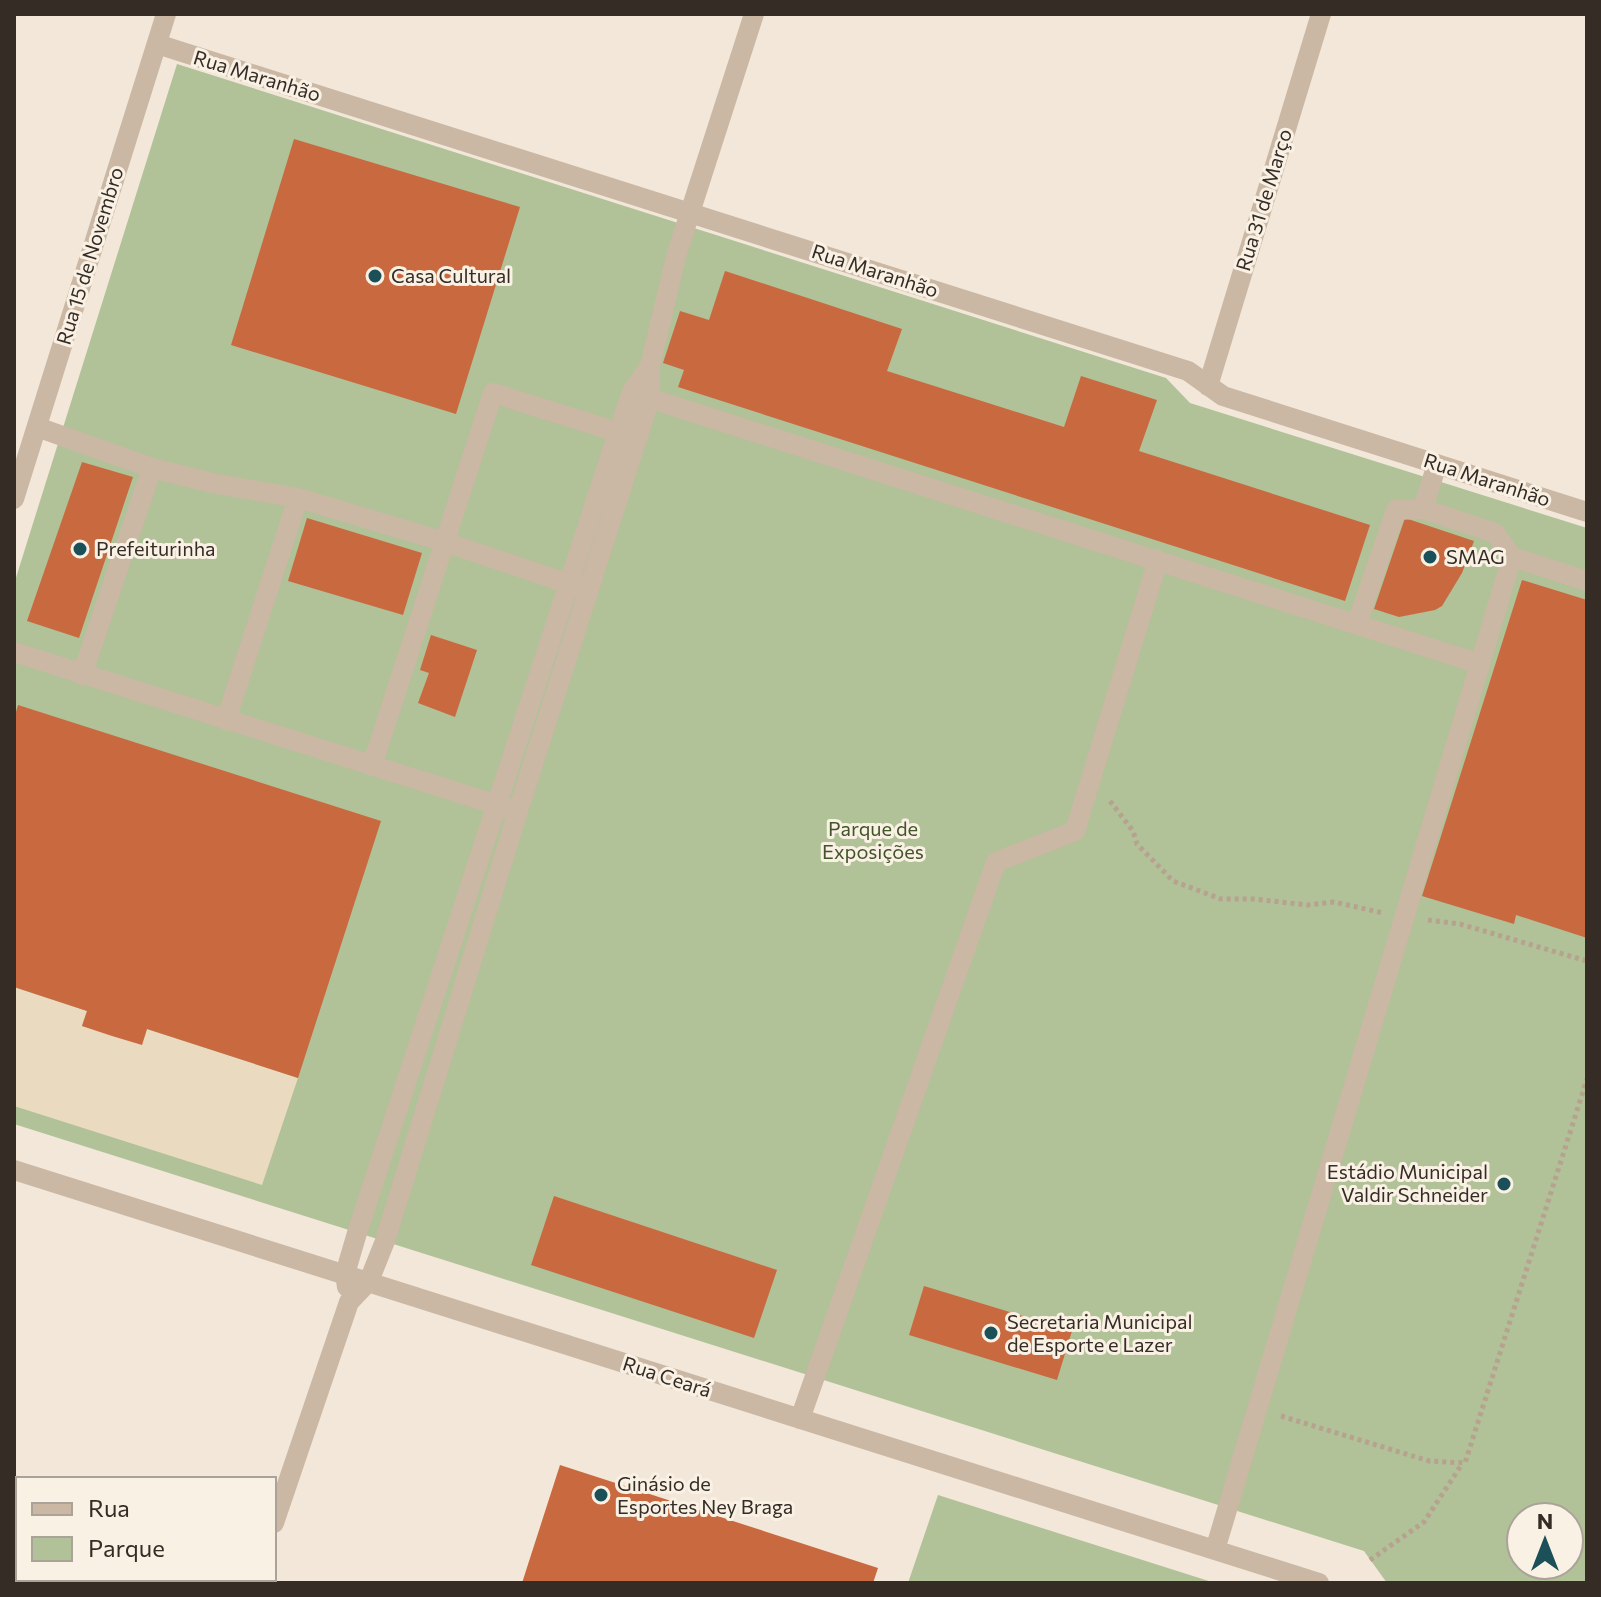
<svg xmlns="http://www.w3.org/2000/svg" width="1601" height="1597" font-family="Commissioner,sans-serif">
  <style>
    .green { fill: #b1c198; fill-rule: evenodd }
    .plaza { fill: #eadabf }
    .building { fill: #c9693f }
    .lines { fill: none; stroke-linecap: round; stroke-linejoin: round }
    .path { stroke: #b6a28f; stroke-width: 5; stroke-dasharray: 4 4; stroke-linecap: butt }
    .minor { stroke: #cab8a4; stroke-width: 20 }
    .poi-dot { fill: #1b5058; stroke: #faf1e5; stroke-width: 3 }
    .labels { text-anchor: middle; stroke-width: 6; stroke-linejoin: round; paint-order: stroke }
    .street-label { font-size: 20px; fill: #352c26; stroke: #faf1e5 }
    .poi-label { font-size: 20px; fill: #352c26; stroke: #faf1e5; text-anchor: start }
    .park-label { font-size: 20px; fill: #425429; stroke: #faf1e5 }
  </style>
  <rect width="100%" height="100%" fill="#f2e7d9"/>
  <path class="green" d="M 177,64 L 1166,378 L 1190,403 L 1587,528 L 1587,1583 L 1387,1583 L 1364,1551 L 14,1124 L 14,584 ZM 1521,1517 L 1569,1517 L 1569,1565 L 1521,1565 Z
    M 938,1495 L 1215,1583 L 908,1583 Z"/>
  <path class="plaza" d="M 14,987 L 87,1011 L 82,1026 L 142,1044 L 147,1029 L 298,1078 L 262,1185 L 14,1106 Z"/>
  <path class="building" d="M 294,139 L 520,207 L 456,414 L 231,345 Z
    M 725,271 L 902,329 L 887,371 L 1064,427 L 1081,376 L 1157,400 L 1139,451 L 1370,525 L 1345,601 L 678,387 L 684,370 L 663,363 L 680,311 L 709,320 Z
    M 82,462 L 133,477 L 79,638 L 27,621 Z
    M 307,518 L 422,553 L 403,615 L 288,581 Z
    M 1405,518 L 1474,541 L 1462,573 L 1442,606 L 1435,610 L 1399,617 L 1374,609 Z
    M 1522,580 L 1587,600 L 1587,938 L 1516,915 L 1514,924 L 1422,896 Z
    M 431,635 L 477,650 L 455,717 L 418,703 L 429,673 L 420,670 Z
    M 18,705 L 381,821 L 298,1078 L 147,1029 L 142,1045 L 112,1036 L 82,1026 L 87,1011 L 14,987 L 14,719 Z
    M 554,1196 L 777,1270 L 754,1338 L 531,1265 Z
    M 924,1286 L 1072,1331 L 1057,1380 L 909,1335 Z
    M 560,1465 L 878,1568 L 873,1583 L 522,1583 Z"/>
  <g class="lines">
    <path class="path" d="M 1110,801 L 1133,831 L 1137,844 L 1173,881 L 1221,899 L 1254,899 L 1307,905 L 1334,902 L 1383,913
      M 1428,920 L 1460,924 L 1587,961
      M 1281,1416 L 1429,1461 L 1465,1463 L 1587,1079
      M 1370,1560 L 1424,1522 L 1462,1464"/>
    <path class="minor" d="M 157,44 L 1188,371 L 1223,396 L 1587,512
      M 1208,386 L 1321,14
      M 639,395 L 1480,664
      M 37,427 L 152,468 L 212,483 L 298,498 L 445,542 L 581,588
      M 14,499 L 166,14
      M 1423,509 L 1495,533 L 1512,557 L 1587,581
      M 1357,624 L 1396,510 L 1423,509 L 1437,464
      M 14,652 L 510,809
      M 82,675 L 152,468
      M 226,720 L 298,498
      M 372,766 L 493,393 L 630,436
      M 14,1170 L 1319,1583
      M 347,1287 L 345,1274 L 357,1233 L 618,433 L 632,392 L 650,366
      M 800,1419 L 996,862 L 1075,831 L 1158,560
      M 274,1523 L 349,1302 L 369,1281 L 385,1241 L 518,811 L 650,398 L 650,366 L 677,253 L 754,14
      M 1215,1550 L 1512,557
      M 253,1583 L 255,1579"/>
  </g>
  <g class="poi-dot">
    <circle cx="375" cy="276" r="8"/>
    <circle cx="80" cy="549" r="8"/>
    <circle cx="1430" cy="557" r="8"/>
    <circle cx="1504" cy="1184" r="8"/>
    <circle cx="991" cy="1333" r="8"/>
    <circle cx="601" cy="1495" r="8"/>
  </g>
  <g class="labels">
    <g class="street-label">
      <text transform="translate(257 76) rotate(17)" y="7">Rua Maranhão</text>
      <text transform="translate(1264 200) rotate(-73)" y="7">Rua 31 de Março</text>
      <text transform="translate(90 256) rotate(-73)" y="7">Rua 15 de Novembro</text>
      <text transform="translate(875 271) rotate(18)" y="7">Rua Maranhão</text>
      <text transform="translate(1487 480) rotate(18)" y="7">Rua Maranhão</text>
      <text transform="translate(667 1377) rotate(18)" y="7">Rua Ceará</text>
    </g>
    <g class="poi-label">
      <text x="391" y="283">Casa Cultural</text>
      <text x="96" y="556">Prefeiturinha</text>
      <text x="1446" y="564">SMAG</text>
      <text x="1488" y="1179" text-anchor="end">Estádio Municipal<tspan x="1488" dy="23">Valdir Schneider</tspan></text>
      <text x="1007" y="1329">Secretaria Municipal<tspan x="1007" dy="23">de Esporte e Lazer</tspan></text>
      <text x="617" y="1491">Ginásio de<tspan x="617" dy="23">Esportes Ney Braga</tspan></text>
    </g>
    <g class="park-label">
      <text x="873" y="836">Parque de<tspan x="873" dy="23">Exposições</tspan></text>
    </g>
  </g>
  <rect width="1601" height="1597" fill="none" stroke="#352c26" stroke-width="32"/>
  <rect x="16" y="1477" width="260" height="104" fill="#faf1e5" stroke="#aba299" stroke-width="2"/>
  <rect x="32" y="1503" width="40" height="12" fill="#cab8a4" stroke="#aba299" stroke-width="2"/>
  <text x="88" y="1517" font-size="24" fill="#352c26">Rua</text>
  <rect x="32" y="1537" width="40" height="24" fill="#b1c198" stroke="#aba299" stroke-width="2"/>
  <text x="88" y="1557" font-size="24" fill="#352c26">Parque</text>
  <g transform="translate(1545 1541)"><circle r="38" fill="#faf1e5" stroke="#aba299" stroke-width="2"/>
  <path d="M0-6L14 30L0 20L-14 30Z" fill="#1b5058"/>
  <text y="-12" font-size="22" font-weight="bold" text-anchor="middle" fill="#352c26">N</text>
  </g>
</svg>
